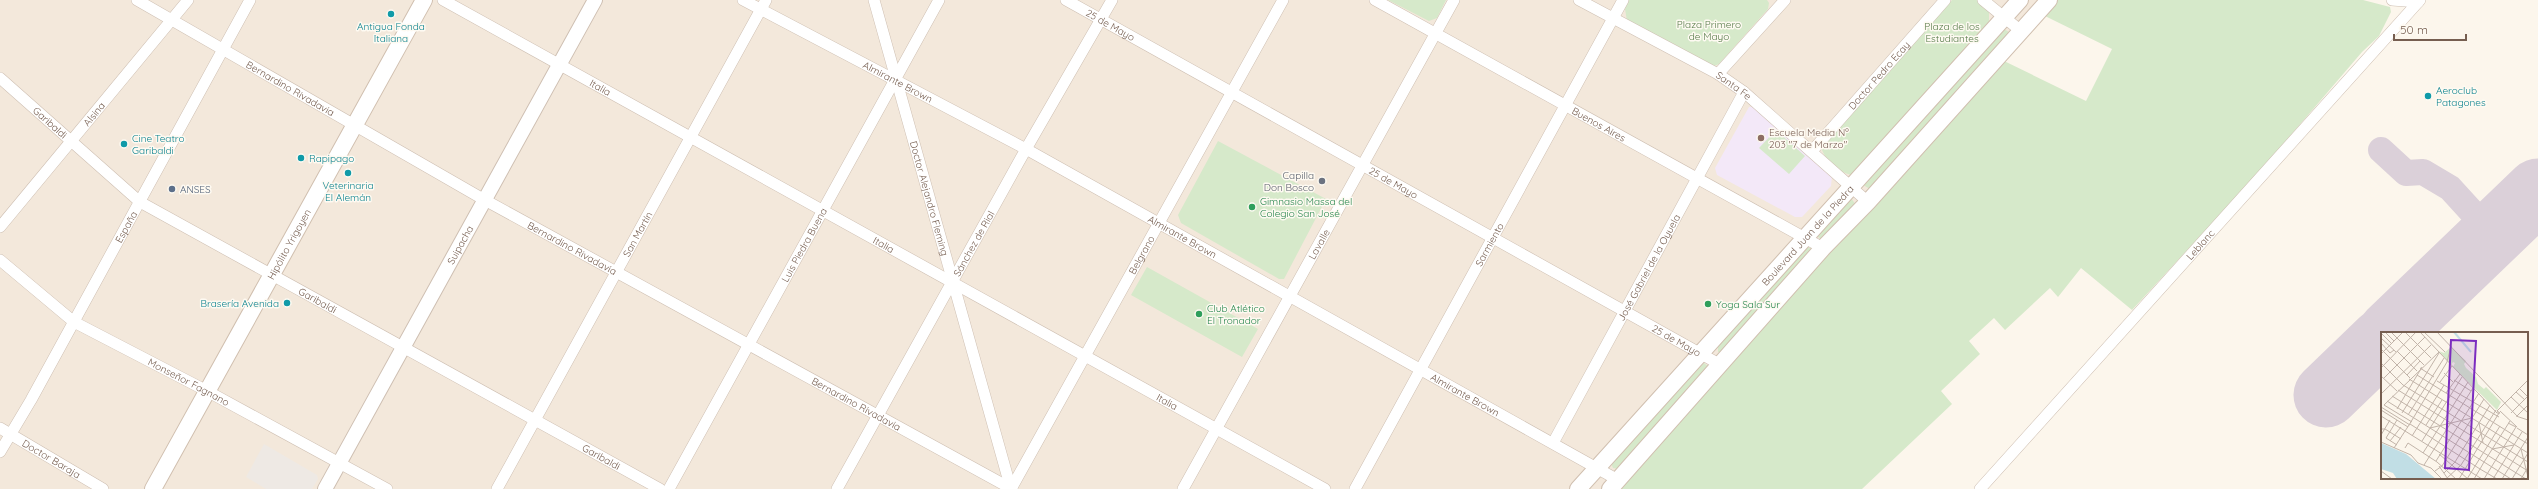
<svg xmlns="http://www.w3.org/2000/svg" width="2538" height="489" font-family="Quicksand,sans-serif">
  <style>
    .residential { fill: #f3e8db }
    .industrial { fill: #eee9e4 }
    .education { fill: #f3e8f8 }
    .green { fill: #d6e9ca }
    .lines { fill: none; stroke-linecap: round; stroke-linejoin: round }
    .taxiway { stroke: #dbd0d9; stroke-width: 26 }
    .runway { stroke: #dbd0d9; stroke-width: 65 }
    .minor-casing { stroke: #cebfb2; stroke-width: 12 }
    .tertiary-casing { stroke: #cebfb2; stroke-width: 16 }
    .secondary-casing { stroke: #d0bfaf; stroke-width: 18 }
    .minor { stroke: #fff; stroke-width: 11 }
    .tertiary { stroke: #fff; stroke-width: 14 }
    .secondary { stroke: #fff; stroke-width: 16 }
    .culture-dot { fill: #0f9aa8; stroke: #fefaf2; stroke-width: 1.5 }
    .education-dot { fill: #8d6e63; stroke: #fefaf2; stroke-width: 1.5 }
    .worship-dot { fill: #6b7280; stroke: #fefaf2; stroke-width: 1.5 }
    .service-dot { fill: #5c6f8a; stroke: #fefaf2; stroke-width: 1.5 }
    .leisure-dot { fill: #2e9e5b; stroke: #fefaf2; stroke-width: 1.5 }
    .labels { text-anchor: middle; stroke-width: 3; stroke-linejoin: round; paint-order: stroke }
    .park-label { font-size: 10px; fill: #557a48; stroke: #fefaf2 }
    .street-label { font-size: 10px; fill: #765e50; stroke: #fefaf2 }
    .culture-label { font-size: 10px; fill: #0d838f; stroke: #fefaf2; text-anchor: start }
    .education-label { font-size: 10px; fill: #785e54; stroke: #fefaf2; text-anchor: start }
    .worship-label { font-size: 10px; fill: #5b616d; stroke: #fefaf2; text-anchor: end }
    .service-label { font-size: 10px; fill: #4e5e75; stroke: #fefaf2; text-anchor: start }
    .leisure-label { font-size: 10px; fill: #27864d; stroke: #fefaf2; text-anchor: start }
    .inset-river { fill: none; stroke: #c1dee5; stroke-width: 2 }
    .inset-road { fill: none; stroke: #c2b4a9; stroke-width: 1 }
    .view { fill: #7b2cbf; fill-opacity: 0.15; stroke: #7b2cbf; stroke-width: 2 }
    .inset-edge { fill: none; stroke: #765e50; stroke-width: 2 }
  </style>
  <rect width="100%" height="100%" fill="#fcf6ec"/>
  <path class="residential" d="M 0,0 L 2049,0 L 1610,489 L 0,489 Z"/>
  <path class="industrial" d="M 264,444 L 317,475 L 318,479 L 312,489 L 266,489 L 246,477 Z"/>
  <path class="education" d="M 1755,106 L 1832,176 L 1831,186 L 1802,217 L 1795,217 L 1717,175 L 1715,168 L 1749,107 Z"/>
  <path class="green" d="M 1388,0 L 1446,0 L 1437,18 L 1429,21 Z
    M 1629,0 L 1767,0 L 1769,3 L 1768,9 L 1719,64 L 1714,66 L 1627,21 L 1625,9 Z
    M 1952,0 L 1977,0 L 1989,12 L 1989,22 L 1856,171 L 1851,175 C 1839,172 1826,161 1822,150 L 1825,143 Z
    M 2058,0 L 2363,0 L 2390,7 L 2391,12 L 2379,36 L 2362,52 L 2260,171 L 2132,310 L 2081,268 L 2058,297 L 2050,288 L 2005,330 L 1994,318 L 1969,341 L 1980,354 L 1941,391 L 1952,404 L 1862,489 L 1618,489 L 2002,60 L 2086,101 L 2112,49 L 2045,16 Z
    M 2004,29 L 2009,32 L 2009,36 L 1870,189 L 1863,185 Z
    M 1776,130 L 1805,156 L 1789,174 L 1759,148 Z
    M 1218,141 L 1326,199 L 1284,279 L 1279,279 L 1181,223 L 1178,215 Z
    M 1851,198 L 1856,205 L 1822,240 L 1817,236 Z
    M 1808,247 L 1812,249 L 1722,353 L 1718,352 L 1718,344 L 1803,250 Z
    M 1147,267 L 1258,329 L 1242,357 L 1131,295 Z
    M 1704,363 L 1709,367 L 1619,469 L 1613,468 L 1611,463 Z"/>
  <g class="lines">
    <path class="taxiway" d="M 2381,150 L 2406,173 L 2423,172 L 2450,188 L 2492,234"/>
    <path class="runway" d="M 2390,333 L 2538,191
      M 2326,395 L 2382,341"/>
    <g class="minor-casing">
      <g id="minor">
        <path id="s1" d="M 137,0 L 483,199 L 1012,489"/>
        <path id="s2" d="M 443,0 L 1325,489"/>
        <path id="s3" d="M 743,0 L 1026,149 L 1618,480"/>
        <path id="s4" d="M 874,0 L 1011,489"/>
        <path id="s5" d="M 1066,0 L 1721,365"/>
        <path id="s6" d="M 1375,0 L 1823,248"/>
        <path id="s7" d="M 1579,0 L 1718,74 L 1744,92 L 1868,202"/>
        <path d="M 1983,0 L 2021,31"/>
        <path d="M 2392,0 L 2418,2"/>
        <path d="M 1718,74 L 1785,0"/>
        <path id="s8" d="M 0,78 L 140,202 L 660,489"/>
        <path id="s9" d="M 1812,151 L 1945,0"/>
        <path id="s10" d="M 0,227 L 188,0"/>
        <path id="s11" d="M 0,260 L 74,322 L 207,391 L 387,489"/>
        <path id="s12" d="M 0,428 L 103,489"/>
        <path id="s13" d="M 1553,443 L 1744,92"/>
        <path id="s14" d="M 0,452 L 31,400 L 250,0"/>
        <path id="s15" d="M 497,489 L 766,0"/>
        <path id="s16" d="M 669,489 L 939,0"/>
        <path id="s17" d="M 837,489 L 1026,149 L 1112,0"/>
        <path id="s18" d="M 1011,489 L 1283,0"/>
        <path id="s19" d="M 1183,489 L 1454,0"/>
        <path id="s20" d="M 1355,489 L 1623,0"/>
        <path id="s21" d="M 1980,489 L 2420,0"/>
      </g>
    </g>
    <g class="tertiary-casing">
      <g id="tertiary">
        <path id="s22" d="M 325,489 L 595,0"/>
      </g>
    </g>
    <g class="secondary-casing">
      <g id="secondary">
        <path id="s23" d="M 153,489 L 424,0"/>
        <path id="s24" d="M 1578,489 L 2020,0"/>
        <path d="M 1610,489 L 1823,248 L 1868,202 L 2049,0"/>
      </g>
    </g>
    <use href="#minor" class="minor"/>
    <use href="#tertiary" class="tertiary"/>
    <use href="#secondary" class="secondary"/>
  </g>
  <g class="culture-dot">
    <circle cx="391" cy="14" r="4"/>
    <circle cx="2428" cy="96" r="4"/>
    <circle cx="124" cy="144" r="4"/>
    <circle cx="301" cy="158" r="4"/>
    <circle cx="348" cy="173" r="4"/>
    <circle cx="287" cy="303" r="4"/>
  </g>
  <circle class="education-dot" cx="1761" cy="138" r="4"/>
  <circle class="worship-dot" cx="1322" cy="181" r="4"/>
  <circle class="service-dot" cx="172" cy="189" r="4"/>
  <g class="leisure-dot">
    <circle cx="1252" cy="207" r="4"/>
    <circle cx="1708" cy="304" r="4"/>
    <circle cx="1199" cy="314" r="4"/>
  </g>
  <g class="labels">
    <g class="park-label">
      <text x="1709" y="28">Plaza Primero<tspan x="1709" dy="12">de Mayo</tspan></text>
      <text x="1952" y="30">Plaza de los<tspan x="1952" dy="12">Estudiantes</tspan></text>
    </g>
    <g class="street-label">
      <text dy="4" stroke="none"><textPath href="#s5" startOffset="51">25 de Mayo</textPath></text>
      <text dy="4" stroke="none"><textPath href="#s9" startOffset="101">Doctor Pedro Ecay</textPath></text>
      <text dy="4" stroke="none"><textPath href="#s3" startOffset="175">Almirante Brown</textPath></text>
      <text dy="4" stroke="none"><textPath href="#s7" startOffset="177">Santa Fe</textPath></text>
      <text dy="4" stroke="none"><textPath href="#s2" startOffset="180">Italia</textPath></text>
      <text dy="4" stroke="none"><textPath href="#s1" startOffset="177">Bernardino Rivadavia</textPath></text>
      <text dy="4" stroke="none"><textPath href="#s10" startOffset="147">Alsina</textPath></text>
      <text dy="4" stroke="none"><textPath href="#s8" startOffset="67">Garibaldi</textPath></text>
      <text dy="4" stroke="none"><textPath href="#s6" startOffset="256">Buenos Aires</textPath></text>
      <text dy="4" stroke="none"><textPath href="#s5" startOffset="375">25 de Mayo</textPath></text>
      <text dy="4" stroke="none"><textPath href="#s4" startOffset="206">Doctor Alejandro Fleming</textPath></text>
      <text dy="4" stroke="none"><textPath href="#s14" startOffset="258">España</textPath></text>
      <text dy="4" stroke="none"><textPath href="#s15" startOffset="291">San Martín</textPath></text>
      <text dy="4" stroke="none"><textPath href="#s24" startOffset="342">Boulevard Juan de la Piedra</textPath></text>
      <text dy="4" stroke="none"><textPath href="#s3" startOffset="499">Almirante Brown</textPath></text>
      <text dy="4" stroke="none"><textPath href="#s23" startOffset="280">Hipólito Yrigoyen</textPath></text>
      <text dy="4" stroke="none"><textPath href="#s22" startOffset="279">Suipacha</textPath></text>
      <text dy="4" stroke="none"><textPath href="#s2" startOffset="504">Italia</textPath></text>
      <text dy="4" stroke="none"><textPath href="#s17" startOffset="281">Sánchez de Rial</textPath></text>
      <text dy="4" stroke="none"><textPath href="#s19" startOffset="280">Lavalle</textPath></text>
      <text dy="4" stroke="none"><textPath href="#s16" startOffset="279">Luis Piedra Buena</textPath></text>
      <text dy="4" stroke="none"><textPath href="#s20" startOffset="279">Sarmiento</textPath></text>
      <text dy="4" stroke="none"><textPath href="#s21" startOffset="329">Leblanc</textPath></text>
      <text dy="4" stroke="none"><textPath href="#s1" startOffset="501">Bernardino Rivadavia</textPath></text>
      <text dy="4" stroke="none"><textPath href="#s18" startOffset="268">Belgrano</textPath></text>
      <text dy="4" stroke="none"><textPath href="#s13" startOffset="200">José Gabriel de la Oyuela</textPath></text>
      <text dy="4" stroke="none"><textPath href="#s8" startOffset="390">Garibaldi</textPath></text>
      <text dy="4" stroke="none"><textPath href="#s5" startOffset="699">25 de Mayo</textPath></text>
      <text dy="4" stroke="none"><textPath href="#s11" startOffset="226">Monseñor Fagnano</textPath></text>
      <text dy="4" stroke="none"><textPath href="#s3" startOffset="823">Almirante Brown</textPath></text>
      <text dy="4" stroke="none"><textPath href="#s2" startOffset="828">Italia</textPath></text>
      <text dy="4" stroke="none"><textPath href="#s1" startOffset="825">Bernardino Rivadavia</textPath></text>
      <text dy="4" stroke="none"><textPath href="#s8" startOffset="714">Garibaldi</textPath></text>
      <text dy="4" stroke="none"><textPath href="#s12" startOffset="60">Doctor Baraja</textPath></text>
    </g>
    <g class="culture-label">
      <text x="391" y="30" text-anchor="middle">Antigua Fonda<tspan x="391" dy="12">Italiana</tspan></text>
      <text x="2436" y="94">Aeroclub<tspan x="2436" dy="12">Patagones</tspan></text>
      <text x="132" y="142">Cine Teatro<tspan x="132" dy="12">Garibaldi</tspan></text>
      <text x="309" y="162">Rapipago</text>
      <text x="348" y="189" text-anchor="middle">Veterinaria<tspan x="348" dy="12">El Alemán</tspan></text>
      <text x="279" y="307" text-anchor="end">Brasería Avenida</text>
    </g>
    <g class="education-label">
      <text x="1769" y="136">Escuela Media Nº<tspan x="1769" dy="12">203 "7 de Marzo"</tspan></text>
    </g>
    <g class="worship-label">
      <text x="1314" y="179">Capilla<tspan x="1314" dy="12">Don Bosco</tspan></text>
    </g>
    <g class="service-label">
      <text x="180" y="193">ANSES</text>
    </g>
    <g class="leisure-label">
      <text x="1260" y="205">Gimnasio Massa del<tspan x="1260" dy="12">Colegio San José</tspan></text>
      <text x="1716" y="308">Yoga Sala Sur</text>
      <text x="1207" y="312">Club Atlético<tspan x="1207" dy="12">El Tronador</tspan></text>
    </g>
  </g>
  <g transform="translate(2381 332)">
    <rect width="147" height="147" fill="#fcf6ec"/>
    <path d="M 70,15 L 85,29 L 83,32 L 85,36 L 95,45 L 97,52 L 103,57 L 105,55 L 120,70 L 116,78 L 72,35 L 74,31 L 72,30 L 70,33 L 58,19 L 63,21 Z" fill="#d6e9ca"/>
    <path d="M 0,111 L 25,122 L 55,147 L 16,147 L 12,141 L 0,137 Z" fill="#c1dee5"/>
    <path class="inset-river" d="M 73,0 L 90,20"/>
    <path class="inset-road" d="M 4,0 L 13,9M 10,0 L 43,33M 24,0 L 50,26M 39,0 L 116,81 L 119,81 L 116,79M 43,0 L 64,20M 56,0 L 136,84M 0,1 L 10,11M 0,6 L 15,20M 0,11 L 9,21 L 13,18M 0,17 L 29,46M 16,19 L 36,39M 0,22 L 22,0M 66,30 L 70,14M 0,31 L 22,53 L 147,130M 0,36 L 35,0M 39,36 L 53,45M 63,41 L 72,50M 26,43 L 39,29M 36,43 L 147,112M 0,44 L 16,59M 3,46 L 44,5M 28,47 L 147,121M 73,48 L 90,59M 56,49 L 118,85M 59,50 L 71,34M 138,56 L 147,65M 17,58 L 147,139M 135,60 L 144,68M 65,61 L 79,42M 0,62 L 50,13M 11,64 L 145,147M 130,65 L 147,81M 6,69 L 103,130 L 129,89M 0,75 L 29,93M 16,77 L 41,35M 0,78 L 27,95M 116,79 L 147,48M 119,79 L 136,95M 21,81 L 58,21M 130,81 L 147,64M 27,83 L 63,26M 0,84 L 101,147M 135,84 L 147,88M 136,84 L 147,73M 31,90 L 3,73 L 58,20M 98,91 L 102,111M 29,92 L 99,137 L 103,130 L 130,147M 28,93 L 66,30M 45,93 L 61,68M 49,96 L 91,86M 136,96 L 147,103M 0,97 L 4,97 L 20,107M 0,103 L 9,88M 31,104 L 63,53M 9,109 L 20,95M 41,109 L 81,45M 0,110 L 30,123 L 37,131 L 50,136 L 61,147M 16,113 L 5,106 L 16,88M 13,116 L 28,93M 24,116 L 27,111 L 56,130 L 75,147M 111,117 L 133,113M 140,117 L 147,145M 42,121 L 87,50M 58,122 L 87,147M 55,129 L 98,61M 43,133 L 92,56M 58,134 L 67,147M 0,139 L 11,147M 54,139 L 61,134 L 103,67M 63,141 L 74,130 L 109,73M 65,147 L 80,133 L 115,78M 78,147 L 118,81M 86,147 L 119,94M 93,147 L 99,137 L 116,147M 103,147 L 135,95 L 127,91M 112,147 L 141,100M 121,147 L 147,105M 131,147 L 147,121M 140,147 L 147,135"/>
    <path class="view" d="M 70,8 L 95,9 L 88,138 L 64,136 Z"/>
    <rect width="147" height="147" class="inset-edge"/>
  </g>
  <path d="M2394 34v6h72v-6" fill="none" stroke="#765e50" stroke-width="2"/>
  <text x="2400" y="34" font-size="12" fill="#765e50" stroke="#fefaf2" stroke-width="3" paint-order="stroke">50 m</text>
</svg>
